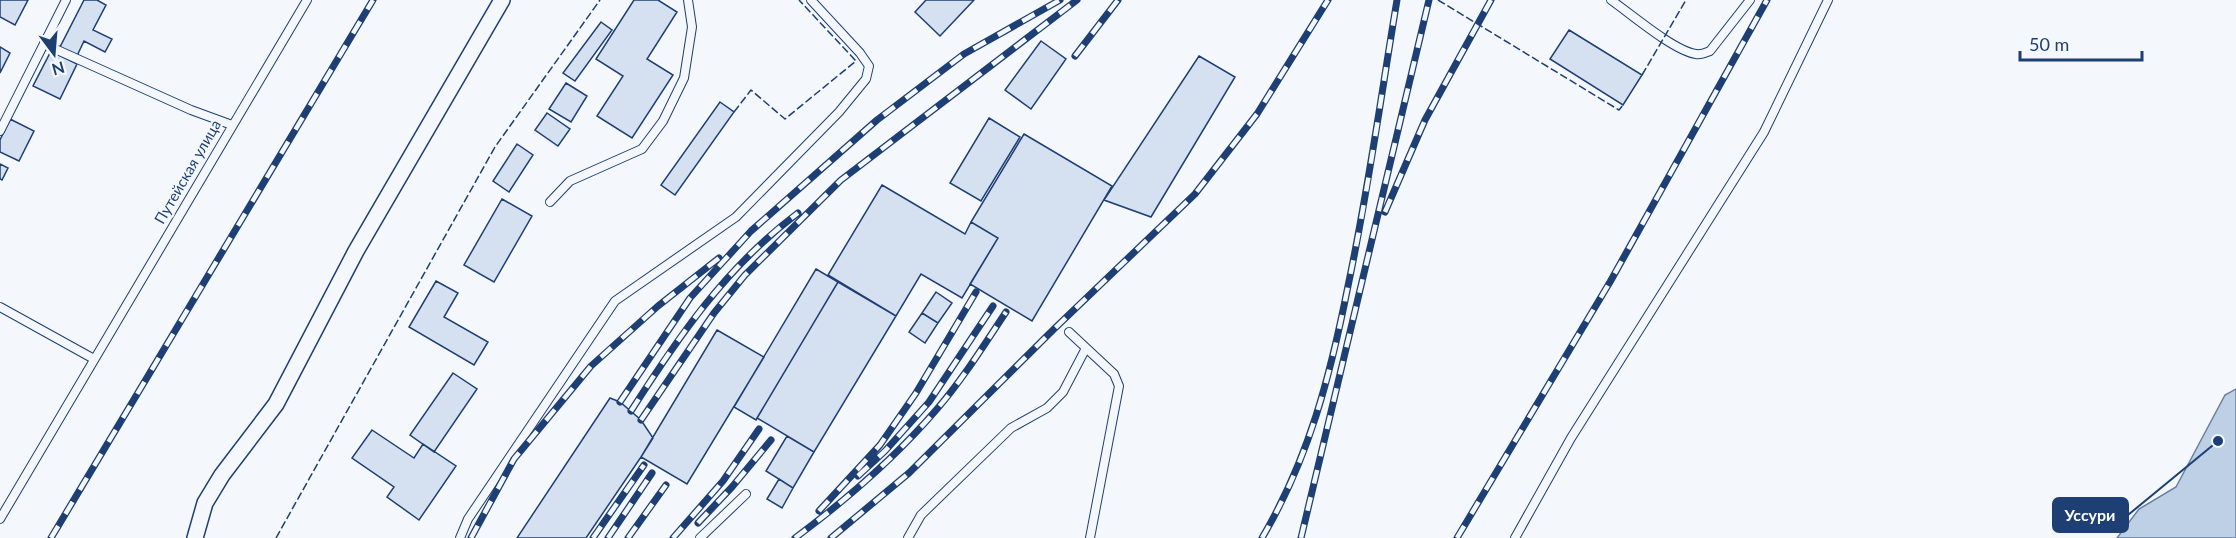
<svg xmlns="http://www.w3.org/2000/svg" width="2236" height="538" font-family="Lato,sans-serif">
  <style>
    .water { fill: #bed0e5; stroke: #687fa3; stroke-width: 1.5 }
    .building { fill: #d5e0f0; stroke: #1d3f73; stroke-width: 1.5 }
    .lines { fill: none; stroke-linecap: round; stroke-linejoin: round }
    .lane-casing { stroke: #1d3f73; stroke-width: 10 }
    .street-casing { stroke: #1d3f73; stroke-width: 18 }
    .lane { stroke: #f4f7fb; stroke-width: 8 }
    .street { stroke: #f4f7fb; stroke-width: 15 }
    .rail-casing { stroke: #1d3f73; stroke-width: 7 }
    .rail { stroke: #f4f7fb; stroke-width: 4.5; stroke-dasharray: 14; stroke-linecap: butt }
    .fence { stroke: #1d3f73; stroke-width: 1.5; stroke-dasharray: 8 3; stroke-linecap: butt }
    .labels { text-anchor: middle; stroke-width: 4.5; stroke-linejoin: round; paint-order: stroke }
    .street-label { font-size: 15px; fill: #1d3f73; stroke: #f4f7fb }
    .leader { fill: none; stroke: #1d3f73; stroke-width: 2 }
    .callout-dot { fill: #1d3f73; stroke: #f4f7fb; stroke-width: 2 }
    .callout { fill: #1d3f73; stroke: #1d3f73; stroke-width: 2 }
    .callout-label { font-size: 16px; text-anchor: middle; font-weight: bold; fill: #fff }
  </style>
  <rect width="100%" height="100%" fill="#f4f7fb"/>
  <path class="water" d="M 2236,389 L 2236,538 L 2117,538 L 2139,509 L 2176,487 L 2225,395 Z"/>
  <path class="building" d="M 0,0 L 28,0 L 15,25 L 0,17 Z
    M 84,0 L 97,0 L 106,5 L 93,30 L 112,39 L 105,52 L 84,41 L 76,58 L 59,49 Z
    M 634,0 L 658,0 L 677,12 L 647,59 L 673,75 L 632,138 L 597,116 L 623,76 L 596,59 Z
    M 926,0 L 974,0 L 940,36 L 915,12 Z
    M 601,22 L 612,30 L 575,81 L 563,73 Z
    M 1569,30 L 1642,75 L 1623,105 L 1550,59 Z
    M 1041,41 L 1066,59 L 1031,109 L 1005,90 Z
    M 0,47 L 10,53 L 0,73 Z
    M 51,51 L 77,64 L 60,99 L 33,86 Z
    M 1199,56 L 1235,77 L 1151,217 L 1104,200 Z
    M 566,83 L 587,96 L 571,122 L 549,109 Z
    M 720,102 L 734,112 L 675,195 L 661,185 Z
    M 547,113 L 570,129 L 558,146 L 535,130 Z
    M 989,118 L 1020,137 L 981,201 L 950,183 Z
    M 10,119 L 34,131 L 19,161 L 0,152 L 0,140 Z
    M 1024,134 L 1112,186 L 1032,321 L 970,284 L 998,238 L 971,222 Z
    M 517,144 L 533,155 L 509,192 L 493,181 Z
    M 0,164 L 8,168 L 2,180 L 0,179 Z
    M 882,185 L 965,234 L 971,222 L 998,238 L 962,298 L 921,274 L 896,316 L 828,275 Z
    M 502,199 L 532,216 L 494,282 L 464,265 Z
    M 816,269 L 838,282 L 756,420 L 734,407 Z
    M 436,281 L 458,293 L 444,317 L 488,342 L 474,365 L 409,327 Z
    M 838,282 L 896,316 L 814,452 L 757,418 Z
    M 936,292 L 952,303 L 938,323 L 922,313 Z
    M 922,313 L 938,323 L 925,343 L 909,332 Z
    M 717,330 L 764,357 L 687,484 L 641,457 Z
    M 453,373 L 477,389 L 434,452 L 410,435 Z
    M 610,398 L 620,402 L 641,420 L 653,438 L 641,457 L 586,538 L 517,538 Z
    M 372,430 L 414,458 L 423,444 L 456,466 L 419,520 L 387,497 L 394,487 L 352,458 Z
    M 787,436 L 814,452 L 793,488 L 766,471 Z
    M 779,479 L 793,488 L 782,508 L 767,499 Z"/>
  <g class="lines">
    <g class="lane-casing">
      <path id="lane" d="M 1611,0 C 1631,14 1674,51 1696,54 C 1701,55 1705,53 1710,51 L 1750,0
        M 44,44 L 191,110 L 232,125
        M 0,131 L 66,0
        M 550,202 L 570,181 L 642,149 L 663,121 L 684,78 L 692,27 L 688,0
        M 0,307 L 94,359
        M 1069,332 L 1114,374 L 1119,386 L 1090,538
        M 0,519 L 307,0
        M 460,538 L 468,519 L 615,301 L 736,217 L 839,112 L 866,79 L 869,66 L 860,53 L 811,0
        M 700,538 L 746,494
        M 908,538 L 921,515 L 1011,428 L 1047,408 L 1063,392 L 1086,348
        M 1515,538 L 1571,438 L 1764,132 L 1828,0"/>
    </g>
    <g class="street-casing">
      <path id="street" d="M 195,538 L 205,503 L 222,475 L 276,404 L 356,251 L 502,0"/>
    </g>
    <use href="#lane" class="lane"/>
    <use href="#street" class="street"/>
    <g class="rail-casing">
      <path id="rail" d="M 1075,56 L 1118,0
        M 1385,212 L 1425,120 L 1491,0
        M 620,402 L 690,298 L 751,231 L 877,120 L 964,54 L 1060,0
        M 631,411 C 679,336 726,267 798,213
        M 641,420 L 714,313 L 745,275 L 841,180 L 1077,0
        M 858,476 L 885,451 L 929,402 L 993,306
        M 819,511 L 880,445 L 916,393 L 976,292
        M 698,523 L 732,487 L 771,440
        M 51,538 L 373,0
        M 471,538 L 514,459 L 591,366 L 658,306 L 719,258
        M 593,538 L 644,465
        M 608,538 L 652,473
        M 628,538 L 666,485
        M 673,538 L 723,481 L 759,429
        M 795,538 C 846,500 895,458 937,409 C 963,379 984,345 1006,312
        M 831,538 L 909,473 L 1054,329 L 1195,194 L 1257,114 L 1328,0
        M 1262,538 C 1309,458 1330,377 1348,286 C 1368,192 1381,96 1397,0
        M 1301,538 L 1429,0
        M 1457,538 L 1610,282 L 1767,0"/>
    </g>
    <use href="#rail" class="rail"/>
    <path class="fence" d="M 1438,0 L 1619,110 L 1623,105
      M 1642,75 L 1686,0
      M 734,112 L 751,90 L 785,119 L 856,61 L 799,0
      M 276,538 L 495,147 L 600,0"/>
  </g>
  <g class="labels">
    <g class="street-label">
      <text transform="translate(188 172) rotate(-60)" y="5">Путейская улица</text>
    </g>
  </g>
  <path class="leader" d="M2218 441L2128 515"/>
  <circle class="callout-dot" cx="2218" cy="441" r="6"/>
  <rect class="callout" x="2053" y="498" width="75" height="34" rx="6"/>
  <g class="callout-label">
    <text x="2090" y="521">Уссури</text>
  </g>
  <g transform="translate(54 54) rotate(164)" stroke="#f4f7fb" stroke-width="4.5" paint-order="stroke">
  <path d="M0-4.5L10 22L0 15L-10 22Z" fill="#1d3f73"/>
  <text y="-9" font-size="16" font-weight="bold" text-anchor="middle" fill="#1d3f73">N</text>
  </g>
  <path d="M2020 51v9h122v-9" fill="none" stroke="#1d3f73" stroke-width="3"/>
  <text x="2029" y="51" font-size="18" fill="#1d3f73" stroke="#f4f7fb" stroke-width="4.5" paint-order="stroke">50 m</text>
</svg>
